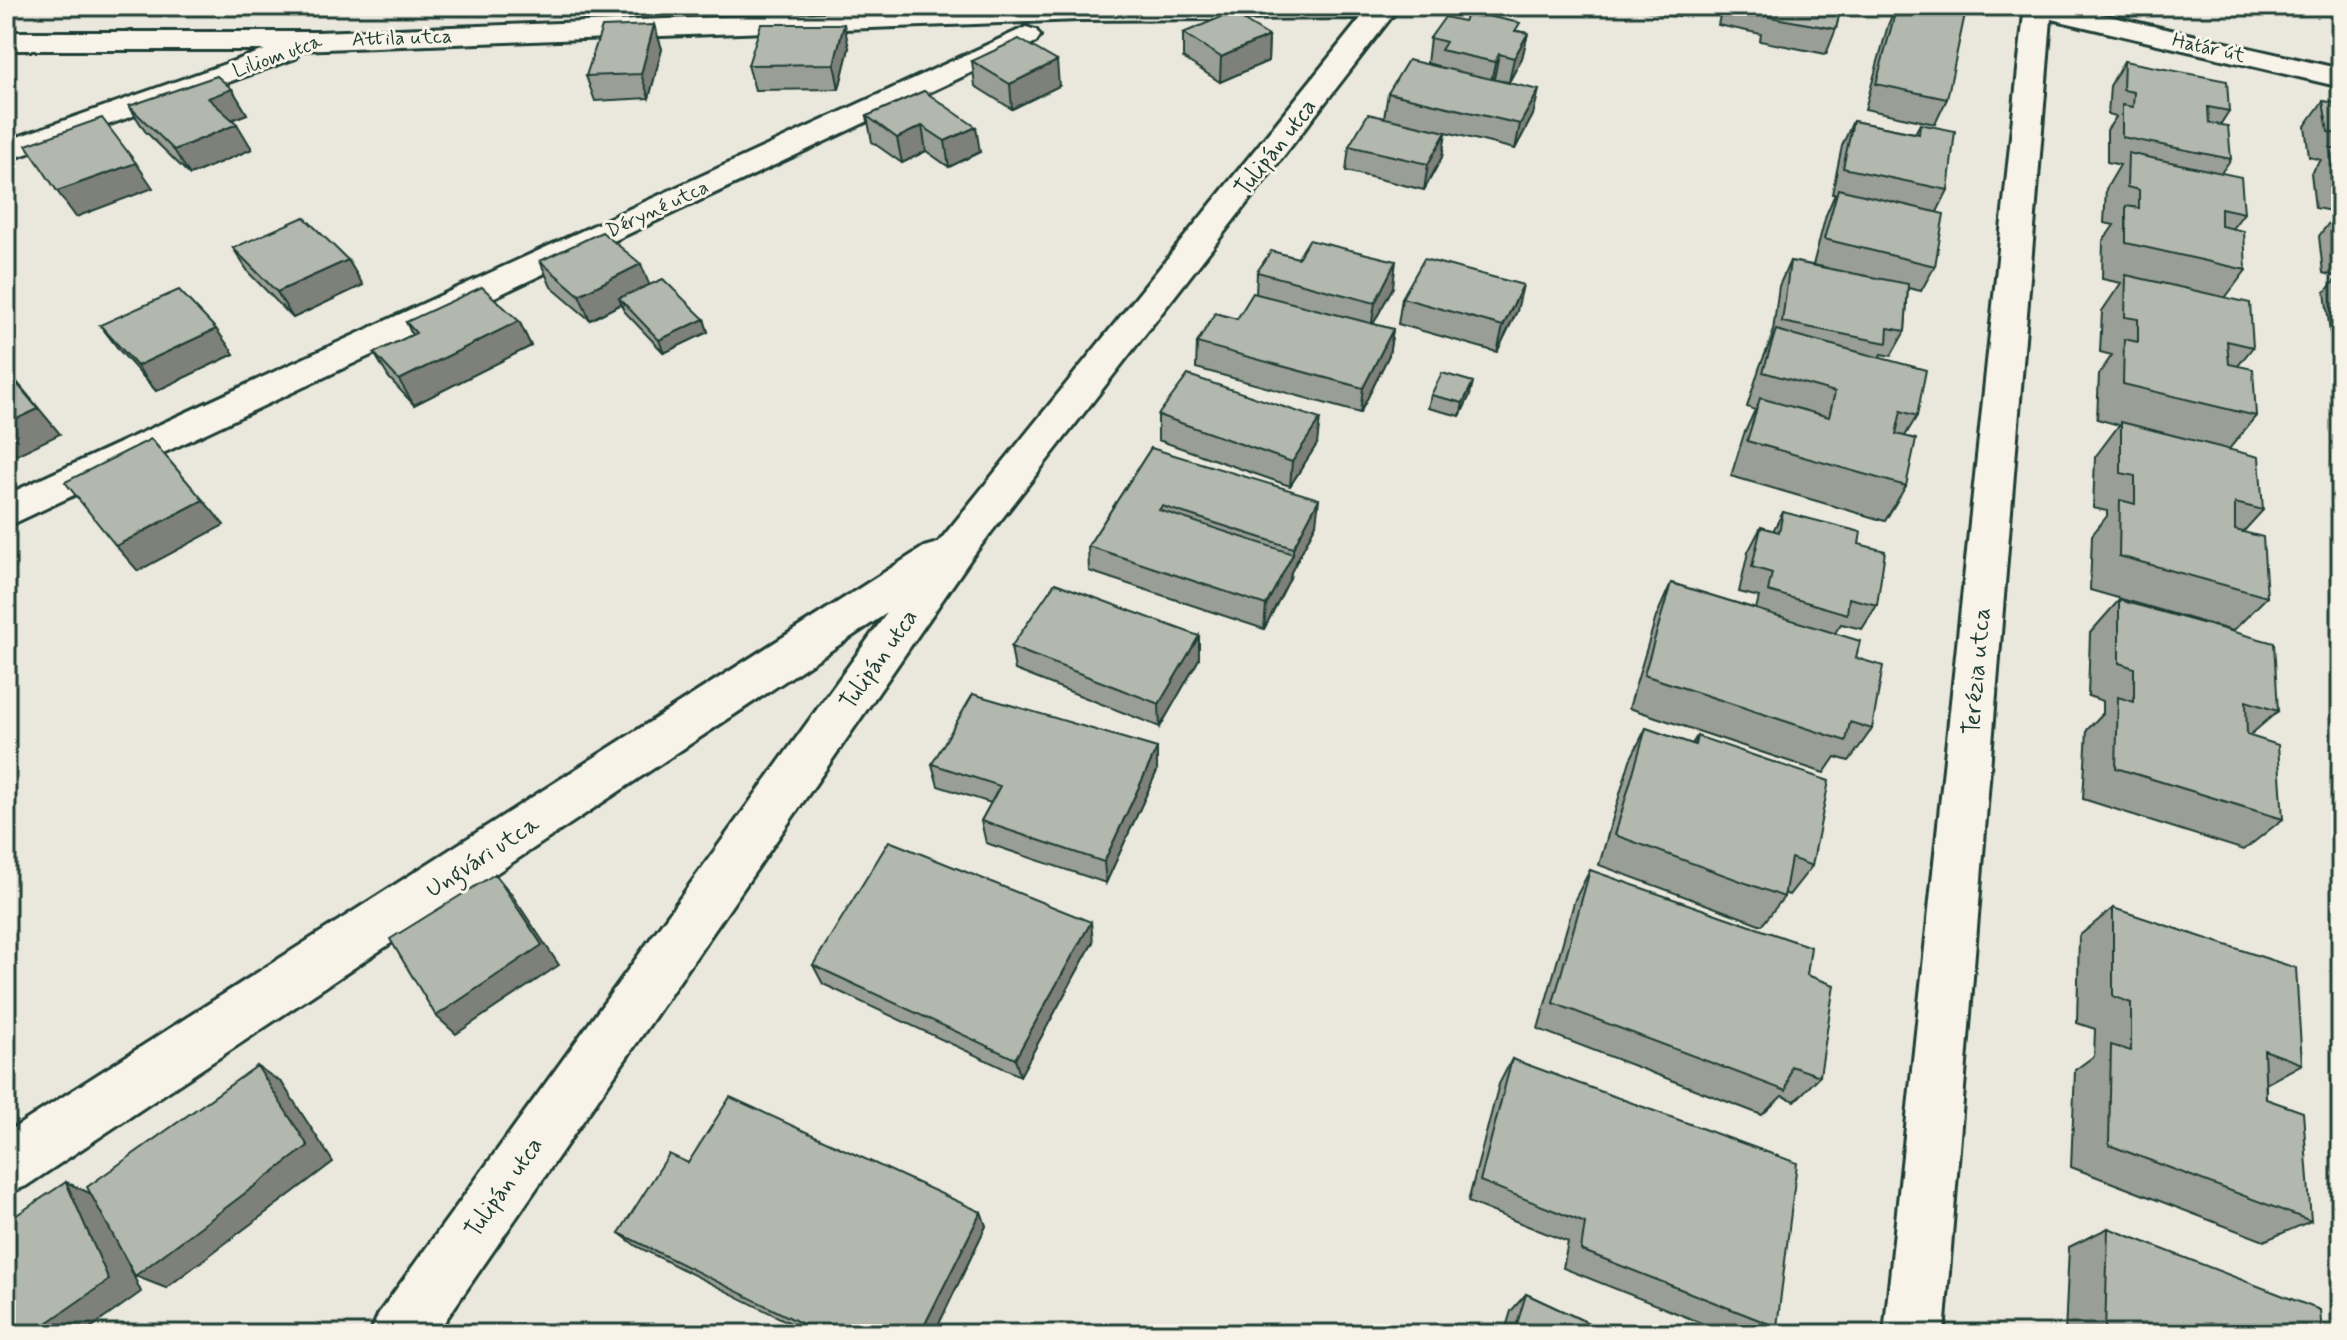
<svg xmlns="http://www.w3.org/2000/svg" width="2347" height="1340" font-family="Mynerve,sans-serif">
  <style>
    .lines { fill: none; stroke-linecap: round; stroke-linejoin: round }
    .minor-casing { stroke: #1f3d34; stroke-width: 6 }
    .minor { fill: #f7f3e8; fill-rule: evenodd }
    .wall { fill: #999e96; stroke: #1f3d34; stroke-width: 2 }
    .shaded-wall { fill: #7d817a; stroke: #1f3d34; stroke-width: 2 }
    .building { fill: #b2b8ae; stroke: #1f3d34; stroke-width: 2 }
    .labels { text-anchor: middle; stroke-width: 6; stroke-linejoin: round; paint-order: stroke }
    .far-street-label { font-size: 20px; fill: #1f3d34; stroke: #f7f3e8 }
    .street-label { font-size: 24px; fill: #1f3d34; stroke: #f7f3e8 }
  </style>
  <rect width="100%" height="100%" fill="#eae8dd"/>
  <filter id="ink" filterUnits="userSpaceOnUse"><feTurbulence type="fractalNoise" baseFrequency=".0125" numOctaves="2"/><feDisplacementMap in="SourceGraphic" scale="16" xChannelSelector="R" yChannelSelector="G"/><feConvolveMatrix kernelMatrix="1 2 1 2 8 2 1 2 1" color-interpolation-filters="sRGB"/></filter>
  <g filter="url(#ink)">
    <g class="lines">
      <g class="minor-casing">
        <path id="minor" d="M 1017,6 L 1400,6 L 972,557 L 436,1334 L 370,1334 L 379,1313 L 887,613 L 26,1186 L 6,1194 L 6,1133 L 924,547 L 938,543 L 1361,18 L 1079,20 L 299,50 L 296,58 L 6,161 L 6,141 L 265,50 L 6,50 L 6,32 L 317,32 Z
          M 2015,6 L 2065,6 L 2341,69 L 2341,87 L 2051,19 L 1944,1334 L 1884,1334 L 2024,13 Z
          M 1026,27 L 1036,30 L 1040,36 L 1036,42 L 6,527 L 6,495 Z"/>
      </g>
      <use href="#minor" class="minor"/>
    </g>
    <path class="wall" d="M 1514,6 L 1533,6 L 1531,10 Z
      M 1625,6 L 1684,6 L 1679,17 Z
      M 1722,6 L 1841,6 L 1836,29 L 1826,54 L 1760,41 L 1761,34 L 1718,25 Z
      M 1896,6 L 1926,6 L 1947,99 L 1935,124 L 1865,109 L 1888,25 Z
      M 654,25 L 662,49 L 649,98 L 595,101 L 586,76 Z
      M 1518,31 L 1528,33 L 1522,58 L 1509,82 L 1494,80 L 1533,115 L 1515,149 L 1446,132 L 1442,157 L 1424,190 L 1346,171 L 1349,146 L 1384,118 L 1388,93 L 1438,67 L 1438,66 L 1427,63 L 1430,38 Z
      M 1183,33 L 1269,36 L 1268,61 L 1220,82 L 1183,58 Z
      M 849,48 L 839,89 L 755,90 L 748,65 Z
      M 972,61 L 1059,86 L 1012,109 L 975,86 Z
      M 2124,61 L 2229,111 L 2220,125 L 2231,159 L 2221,173 L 2244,213 L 2232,229 L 2246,270 L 2225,298 L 2253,347 L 2238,366 L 2256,416 L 2229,449 L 2263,510 L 2243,532 L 2267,597 L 2233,631 L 2090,590 L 2092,535 L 2107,516 L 2107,511 L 2093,508 L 2095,457 L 2119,425 L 2097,419 L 2099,374 L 2112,355 L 2100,352 L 2102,311 L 2121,283 L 2102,279 L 2103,241 L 2114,225 L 2104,223 L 2106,189 L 2120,165 L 2107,162 L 2107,130 L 2116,117 L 2108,115 L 2110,86 Z
      M 232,89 L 247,114 L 232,120 L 252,149 L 190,175 L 145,131 L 129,106 Z
      M 924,91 L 980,152 L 949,167 L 926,151 L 902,163 L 872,142 L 867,116 Z
      M 2323,101 L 2341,104 L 2341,336 L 2330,333 L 2325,292 L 2338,277 L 2323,273 L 2319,236 L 2337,212 L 2315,208 L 2311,173 L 2321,160 L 2309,157 L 2305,126 Z
      M 1853,121 L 1915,133 L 1920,124 L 1948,190 L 1937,212 L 1935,266 L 1921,291 L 1908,288 L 1905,331 L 1891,356 L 1881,354 L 1879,358 L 1917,416 L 1905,436 L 1906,486 L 1885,521 L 1731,476 L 1744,434 L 1755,410 L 1747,407 L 1760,366 L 1772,338 L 1779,286 L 1790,261 L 1828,268 L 1813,265 L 1826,215 L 1835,194 L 1832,194 L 1842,146 Z
      M 233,248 L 348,260 L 363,285 L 293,318 L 249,273 Z
      M 540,261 L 649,285 L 704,319 L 708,332 L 664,353 L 624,311 L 621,304 L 590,320 L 551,287 Z
      M 1257,272 L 1393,287 L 1373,324 L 1393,329 L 1389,355 L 1360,413 L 1196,368 L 1197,343 L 1237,319 L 1256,294 Z
      M 1402,298 L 1517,311 L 1497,352 L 1398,324 Z
      M 519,321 L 531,346 L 414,405 L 389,378 L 374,353 L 412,335 L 406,322 Z
      M 100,325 L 216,329 L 234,354 L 156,391 L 120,351 Z
      M 2341,359 L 2341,412 L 2340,412 L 2334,366 Z
      M 1431,395 L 1470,395 L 1460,416 L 1428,408 Z
      M 1158,415 L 1317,444 L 1290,486 L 1158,440 Z
      M 1151,448 L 1316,524 L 1291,572 L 1290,578 L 1264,629 L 1089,571 L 1088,546 Z
      M 1783,512 L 1859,544 L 1877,605 L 1862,629 L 1841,624 L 1835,633 L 1856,658 L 1872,729 L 1849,761 L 1835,757 L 1824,773 L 1629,708 L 1656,617 L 1671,583 L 1756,609 L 1759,597 L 1739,592 L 1748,552 L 1761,527 L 1773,531 Z
      M 2119,600 L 2278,711 L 2249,736 L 2283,819 L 2244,850 L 2083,799 L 2087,730 L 2103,713 L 2103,701 L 2088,696 L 2090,633 Z
      M 1199,636 L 1199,659 L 1160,727 L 1015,670 L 1011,647 Z
      M 1646,728 L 1692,744 L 1697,736 L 1812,866 L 1789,895 L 1784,893 L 1784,897 L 1762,925 L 1599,865 L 1630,760 Z
      M 932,764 L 1157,771 L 1106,883 L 986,843 L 981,821 L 991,803 L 938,786 Z
      M 1590,870 L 1807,975 L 1820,1076 L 1795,1101 L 1782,1096 L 1762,1115 L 1538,1029 L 1575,899 Z
      M 2113,908 L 2302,1064 L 2266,1084 L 2266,1099 L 2311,1221 L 2264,1241 L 2071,1167 L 2075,1070 L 2094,1056 L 2095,1029 L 2077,1023 L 2079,936 Z
      M 1093,942 L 1020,1076 L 823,984 L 813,965 Z
      M 1512,1059 L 1777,1327 L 1765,1334 L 1729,1334 L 1563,1268 L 1568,1242 L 1468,1202 L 1499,1084 Z
      M 688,1163 L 981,1212 L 986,1226 L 934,1334 L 812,1334 L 636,1246 L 619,1233 Z
      M 2108,1228 L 2322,1334 L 2065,1334 L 2069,1247 Z
      M 1526,1294 L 1612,1334 L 1504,1334 L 1511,1311 Z"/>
    <path class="shaded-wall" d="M 844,24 L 849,48 L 839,89 L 834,64 Z
      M 654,25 L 662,49 L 649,98 L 641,74 Z
      M 1528,33 L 1522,58 L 1509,82 L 1514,58 Z
      M 1269,36 L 1268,61 L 1220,82 L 1221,57 Z
      M 1499,54 L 1494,79 L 1490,87 L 1495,62 Z
      M 1057,61 L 1059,86 L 1012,109 L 1010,84 Z
      M 232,89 L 247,114 L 223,123 L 208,98 Z
      M 1539,90 L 1533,115 L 1515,149 L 1520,124 Z
      M 237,124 L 252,149 L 190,175 L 174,150 Z
      M 922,126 L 926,151 L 902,163 L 897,138 Z
      M 976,127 L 980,152 L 949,167 L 945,141 Z
      M 1446,132 L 1442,157 L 1424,190 L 1428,164 Z
      M 136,163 L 153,188 L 76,217 L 57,191 Z
      M 348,260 L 363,285 L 293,318 L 277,292 Z
      M 1396,261 L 1393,287 L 1371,328 L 1375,303 Z
      M 641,264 L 651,289 L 619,298 L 621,304 L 590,320 L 579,295 Z
      M 1523,285 L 1517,311 L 1497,352 L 1503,326 Z
      M 704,319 L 708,332 L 664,353 L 659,340 Z
      M 519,321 L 531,346 L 414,405 L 399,380 Z
      M 216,329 L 234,354 L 156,391 L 137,366 Z
      M 1393,329 L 1389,355 L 1360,413 L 1363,388 Z
      M 7,370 L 60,434 L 6,460 L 6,424 Z
      M 1473,382 L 1470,395 L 1460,416 L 1463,403 Z
      M 1320,419 L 1317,444 L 1290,486 L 1292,462 Z
      M 1319,499 L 1316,524 L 1291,572 L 1290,578 L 1264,629 L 1266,605 L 1293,554 L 1293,548 Z
      M 203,500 L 224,525 L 138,571 L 116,546 Z
      M 1199,636 L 1199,659 L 1160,727 L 1159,704 Z
      M 1157,748 L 1157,771 L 1106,883 L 1104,862 Z
      M 495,874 L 512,895 L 559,965 L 456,1034 L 436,1016 Z
      M 1091,922 L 1093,942 L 1020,1076 L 1015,1059 Z
      M 257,1066 L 282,1083 L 333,1162 L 166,1288 L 135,1276 Z
      M 66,1182 L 98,1197 L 141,1292 L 82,1334 L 31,1334 Z
      M 981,1212 L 986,1226 L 934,1334 L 920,1334 Z"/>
    <path class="building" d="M 1751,6 L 1841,6 L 1836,29 L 1769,17 L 1769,10 Z
      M 1897,6 L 1926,6 L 1965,14 L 1947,99 L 1876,84 Z
      M 1469,12 L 1520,23 L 1515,31 L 1528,33 L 1514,58 L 1499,54 L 1495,62 L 1441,50 L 1446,42 L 1430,38 L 1445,17 L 1464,21 Z
      M 1231,13 L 1269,36 L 1221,57 L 1183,33 Z
      M 761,24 L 844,24 L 834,64 L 748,65 Z
      M 654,25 L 641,74 L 586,76 L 602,27 Z
      M 1019,39 L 1057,61 L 1010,84 L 972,61 Z
      M 1408,60 L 1539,90 L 1520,124 L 1388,93 Z
      M 2124,61 L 2227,81 L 2229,111 L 2208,107 L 2209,123 L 2228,126 L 2231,159 L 2122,137 L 2122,105 L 2133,107 L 2134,92 L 2123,90 Z
      M 217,76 L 232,89 L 208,98 L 237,124 L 174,150 L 129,106 Z
      M 924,91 L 976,127 L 945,141 L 922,126 L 897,138 L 867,116 Z
      M 2323,101 L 2341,104 L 2341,135 L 2328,132 Z
      M 1368,114 L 1446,132 L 1428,164 L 1349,146 Z
      M 102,118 L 136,163 L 57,191 L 26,145 Z
      M 1853,121 L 1919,134 L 1920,124 L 1955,131 L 1948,190 L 1843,168 Z
      M 2330,148 L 2341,150 L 2341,184 L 2334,182 Z
      M 2128,153 L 2241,177 L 2244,213 L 2221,208 L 2221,226 L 2244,231 L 2246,270 L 2126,243 L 2126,206 L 2139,208 L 2139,190 L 2127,187 Z
      M 1838,189 L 1944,214 L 1935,266 L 1824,239 Z
      M 304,217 L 348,260 L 277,292 L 233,248 Z
      M 602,232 L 641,264 L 579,295 L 540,261 Z
      M 1309,240 L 1396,261 L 1375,303 L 1257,272 L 1271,251 L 1298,258 Z
      M 1424,259 L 1523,285 L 1503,326 L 1402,298 Z
      M 1790,261 L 1908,284 L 1905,331 L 1888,328 L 1887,343 L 1782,322 Z
      M 2126,275 L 2250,303 L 2253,347 L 2227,341 L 2229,364 L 2253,369 L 2256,416 L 2123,384 L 2124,339 L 2138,342 L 2138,319 L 2125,317 Z
      M 663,279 L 704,319 L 659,340 L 619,298 Z
      M 482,287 L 519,321 L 399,380 L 374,353 L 416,333 L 406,322 Z
      M 179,290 L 216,329 L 137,366 L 100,325 Z
      M 1253,293 L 1393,329 L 1363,388 L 1197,343 L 1215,313 L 1237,319 Z
      M 1776,330 L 1926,370 L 1917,416 L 1901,411 L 1896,434 L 1916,439 L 1906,486 L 1747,441 L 1760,398 L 1829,417 L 1835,392 L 1763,372 Z
      M 6,370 L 38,409 L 6,424 Z
      M 1442,373 L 1473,382 L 1463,403 L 1431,395 Z
      M 1188,375 L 1320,419 L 1292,462 L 1158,415 Z
      M 2121,422 L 2259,457 L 2263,510 L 2235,503 L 2235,530 L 2263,537 L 2267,597 L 2119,556 L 2120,500 L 2135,504 L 2135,476 L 2121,473 Z
      M 151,439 L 203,500 L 116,546 L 65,482 Z
      M 1151,448 L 1319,499 L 1293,548 L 1162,506 L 1159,510 L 1293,554 L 1266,605 L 1088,546 Z
      M 1783,512 L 1861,532 L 1859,544 L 1885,551 L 1877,605 L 1849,598 L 1847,614 L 1768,591 L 1772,573 L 1752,567 L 1761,527 L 1779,532 Z
      M 1055,583 L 1199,636 L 1159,704 L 1011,647 Z
      M 1671,583 L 1860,641 L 1856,658 L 1883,666 L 1872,729 L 1850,722 L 1846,741 L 1644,675 Z
      M 2119,600 L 2274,643 L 2278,711 L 2246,701 L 2247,735 L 2278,745 L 2283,819 L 2116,768 L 2118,697 L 2134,702 L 2134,668 L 2119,663 Z
      M 973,694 L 1157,748 L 1104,862 L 981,821 L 1000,786 L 932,764 Z
      M 1646,728 L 1695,745 L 1697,736 L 1829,781 L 1812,866 L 1791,858 L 1784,897 L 1615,835 Z
      M 889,841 L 1091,922 L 1015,1059 L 813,965 Z
      M 1590,870 L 1811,947 L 1807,975 L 1834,985 L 1820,1076 L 1791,1066 L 1786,1091 L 1553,1003 Z
      M 495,874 L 542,945 L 436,1016 L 390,939 Z
      M 2113,908 L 2296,968 L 2302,1064 L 2264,1050 L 2266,1099 L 2303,1112 L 2311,1221 L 2109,1145 L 2111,1045 L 2131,1051 L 2131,1003 L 2113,996 Z
      M 1512,1059 L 1797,1163 L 1777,1327 L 1581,1250 L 1585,1223 L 1480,1181 Z
      M 257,1066 L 308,1146 L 135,1276 L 87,1187 Z
      M 730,1097 L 981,1212 L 920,1334 L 823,1334 L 619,1233 L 669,1154 L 688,1163 Z
      M 66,1182 L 109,1280 L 31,1334 L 6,1334 L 6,1222 Z
      M 2108,1228 L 2320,1310 L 2322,1334 L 2105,1334 Z
      M 1526,1294 L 1612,1334 L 1514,1334 Z
      M 565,1326 L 578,1334 L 559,1334 Z"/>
  </g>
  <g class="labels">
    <g class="far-street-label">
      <text transform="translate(402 37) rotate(-2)" y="7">Attila utca</text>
      <text transform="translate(2209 47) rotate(13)" y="7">Határ út</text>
      <text transform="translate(277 55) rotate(-20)" y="7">Liliom utca</text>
      <text transform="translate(657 208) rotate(-25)" y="7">Déryné utca</text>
    </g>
    <g class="street-label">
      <text transform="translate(1275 147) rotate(-52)" y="8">Tulipán utca</text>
      <text transform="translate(878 659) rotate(-55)" y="8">Tulipán utca</text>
      <text transform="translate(1976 671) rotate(-85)" y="8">Terézia utca</text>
      <text transform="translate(482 856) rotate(-33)" y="8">Ungvári utca</text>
      <text transform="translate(503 1187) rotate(-55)" y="8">Tulipán utca</text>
    </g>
  </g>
  <rect width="2347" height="1340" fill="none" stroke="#f7f3e8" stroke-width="32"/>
  <rect x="16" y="16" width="2315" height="1308" fill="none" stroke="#1f3d34" stroke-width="3" filter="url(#ink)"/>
</svg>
